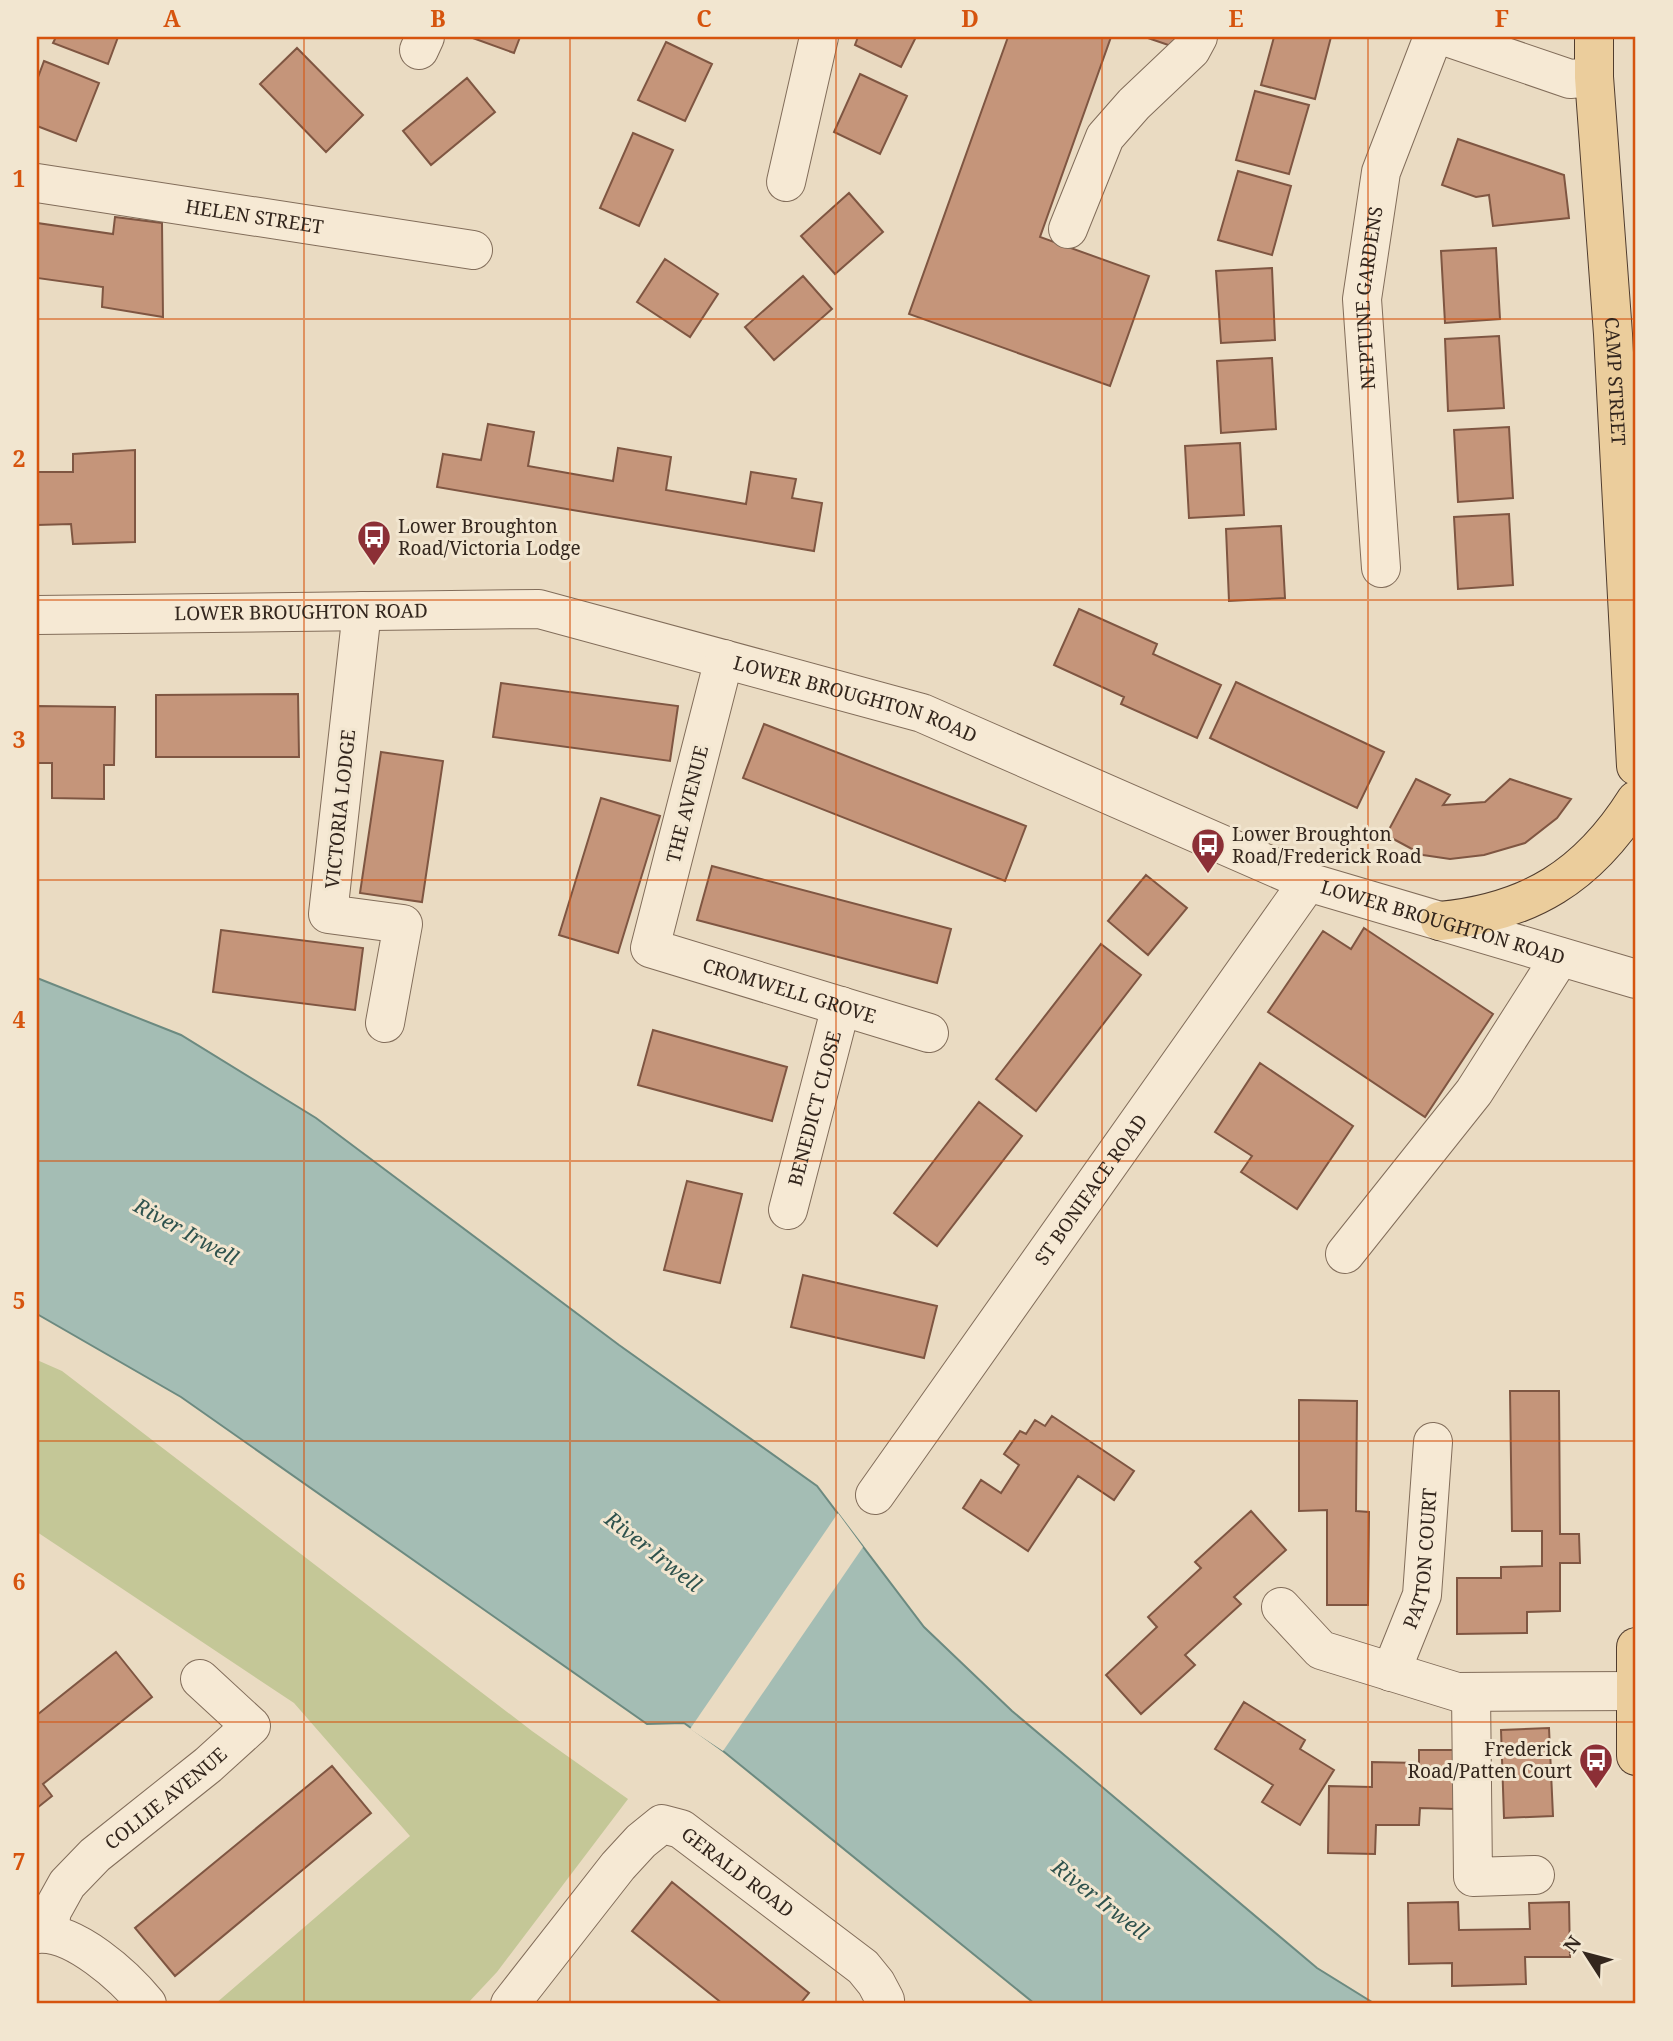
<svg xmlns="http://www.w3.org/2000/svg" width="1673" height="2041" font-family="'Noto Serif',serif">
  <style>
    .green { fill: #c4c797 }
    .water { fill: #a4bdb4; stroke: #6c8a80; stroke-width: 2 }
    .pier { fill: #eadbc2 }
    .building { fill: #c5957a; stroke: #7f5642; stroke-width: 2 }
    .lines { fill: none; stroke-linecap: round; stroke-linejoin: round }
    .minor-casing { stroke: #826d5a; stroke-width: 40 }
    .major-casing { stroke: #503c2e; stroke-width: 40 }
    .minor { stroke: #f6e9d4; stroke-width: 38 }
    .major { stroke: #ebcd9c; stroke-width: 38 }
    .grid { fill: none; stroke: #d6540e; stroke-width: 2; stroke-opacity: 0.55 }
    .labels { text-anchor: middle; stroke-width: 6; stroke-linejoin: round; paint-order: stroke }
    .street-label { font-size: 19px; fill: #33261d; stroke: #f2e6d0 }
    .poi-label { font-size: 19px; fill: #33261d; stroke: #f2e6d0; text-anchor: start }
    .water-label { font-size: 21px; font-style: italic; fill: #2e524d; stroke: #f2e6d0 }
    .neatline { fill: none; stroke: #d6540e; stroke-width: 2.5 }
    .grid-label { font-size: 23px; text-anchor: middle; font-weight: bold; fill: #d6540e }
  </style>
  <rect width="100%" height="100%" fill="#eadbc2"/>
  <path class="green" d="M 37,1360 L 62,1371 L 532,1731 L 628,1799 L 497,1972 L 467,2004 L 215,2004 L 410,1836 L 294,1703 L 37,1532 Z"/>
  <path class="water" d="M 37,978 L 181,1035 L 316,1118 L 619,1345 L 817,1486 L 924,1627 L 1012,1711 L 1317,1968 L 1375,2004 L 1035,2004 L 723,1751 L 684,1723 L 647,1724 L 181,1397 L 37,1314 Z"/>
  <path class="pier" d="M 838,1513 L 863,1547 L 723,1751 L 690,1729 Z"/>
  <path class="building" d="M 56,37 L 118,37 L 108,64 L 53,43 Z
    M 470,37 L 520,37 L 514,53 Z
    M 858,37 L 916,37 L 901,67 L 855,45 Z
    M 1008,37 L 1111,37 L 1040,237 L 1149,276 L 1110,386 L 909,314 Z
    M 1145,37 L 1181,37 L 1177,48 Z
    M 1274,37 L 1331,37 L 1315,99 L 1261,85 Z
    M 666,42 L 712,64 L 685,121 L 638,100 Z
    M 297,48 L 363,115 L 326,152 L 260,84 Z
    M 44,61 L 99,83 L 76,141 L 37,126 L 37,80 Z
    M 860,74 L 907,96 L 880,154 L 834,132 Z
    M 467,78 L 495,112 L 431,165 L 403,131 Z
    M 1255,91 L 1309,105 L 1289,174 L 1236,160 Z
    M 633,133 L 673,150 L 639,226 L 600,208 Z
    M 1458,139 L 1564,175 L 1569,218 L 1493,226 L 1489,195 L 1476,197 L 1442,185 Z
    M 1238,171 L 1291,186 L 1272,255 L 1218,240 Z
    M 849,193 L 883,232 L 835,274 L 801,236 Z
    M 115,217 L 162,223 L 163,317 L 102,307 L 103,287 L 37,278 L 37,223 L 113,234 Z
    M 1496,248 L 1500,319 L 1445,323 L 1441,251 Z
    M 665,259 L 718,294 L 690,337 L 637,302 Z
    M 1272,268 L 1275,340 L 1221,343 L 1216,271 Z
    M 803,276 L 832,309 L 774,360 L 745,327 Z
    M 1499,336 L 1504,408 L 1448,411 L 1445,339 Z
    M 1272,358 L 1276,429 L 1221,433 L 1217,361 Z
    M 488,424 L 534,432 L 528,466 L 613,481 L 618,448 L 671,457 L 666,490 L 746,504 L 751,472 L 796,479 L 792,498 L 822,503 L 814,551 L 437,487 L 443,454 L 481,460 Z
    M 1509,427 L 1513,498 L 1458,502 L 1454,430 Z
    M 1240,443 L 1244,515 L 1189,518 L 1185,446 Z
    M 135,450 L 135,542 L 73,544 L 71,524 L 37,525 L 37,472 L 73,472 L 73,454 Z
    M 1509,514 L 1513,585 L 1458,589 L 1454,517 Z
    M 1281,526 L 1285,598 L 1229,601 L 1226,529 Z
    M 1079,609 L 1157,644 L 1153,654 L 1221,685 L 1197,738 L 1121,704 L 1124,697 L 1054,665 Z
    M 1236,682 L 1384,752 L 1357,808 L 1210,738 Z
    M 501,683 L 678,706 L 670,761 L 493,737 Z
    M 298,694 L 299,757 L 156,757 L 156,695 Z
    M 37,706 L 115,707 L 114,765 L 104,765 L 104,799 L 52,798 L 52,763 L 37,763 Z
    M 764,724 L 1026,826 L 1005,881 L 743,778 Z
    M 381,752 L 443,761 L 422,902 L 360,893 Z
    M 1416,779 L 1450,795 L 1443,805 L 1485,802 L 1510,779 L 1571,799 L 1557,818 L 1525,843 L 1484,855 L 1450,859 L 1423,855 L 1386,835 Z
    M 601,798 L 660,816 L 618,953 L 559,935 Z
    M 712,866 L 951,929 L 937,983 L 697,920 Z
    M 1146,875 L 1187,908 L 1148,955 L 1108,921 Z
    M 1364,928 L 1493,1014 L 1425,1117 L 1268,1012 L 1323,931 L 1351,949 Z
    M 221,930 L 363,948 L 355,1010 L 213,992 Z
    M 1101,944 L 1141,975 L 1036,1111 L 996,1079 Z
    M 653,1030 L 787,1067 L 772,1121 L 638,1085 Z
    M 1260,1063 L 1353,1126 L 1297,1209 L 1241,1172 L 1252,1156 L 1215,1132 Z
    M 979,1102 L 1022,1136 L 937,1246 L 894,1213 Z
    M 687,1181 L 742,1194 L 720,1283 L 664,1270 Z
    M 803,1275 L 937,1306 L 924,1358 L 791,1327 Z
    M 1510,1391 L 1559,1391 L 1560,1534 L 1579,1534 L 1580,1563 L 1560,1563 L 1560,1611 L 1527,1612 L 1527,1633 L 1457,1634 L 1457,1578 L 1501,1578 L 1501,1567 L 1542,1566 L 1542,1531 L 1512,1531 Z
    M 1299,1400 L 1357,1401 L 1356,1511 L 1369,1512 L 1368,1605 L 1327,1605 L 1327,1510 L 1299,1511 Z
    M 1052,1416 L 1134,1471 L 1114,1500 L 1078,1476 L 1028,1551 L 963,1508 L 981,1480 L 1001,1493 L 1019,1465 L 1004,1454 L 1020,1431 L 1026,1434 L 1035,1420 L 1045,1426 Z
    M 1251,1511 L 1286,1550 L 1234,1597 L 1241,1604 L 1185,1655 L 1195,1665 L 1141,1714 L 1106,1675 L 1157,1627 L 1148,1617 L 1201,1568 L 1195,1562 Z
    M 116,1652 L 152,1697 L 43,1784 L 52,1796 L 37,1808 L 37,1715 Z
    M 1244,1702 L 1305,1740 L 1300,1749 L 1334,1770 L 1300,1825 L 1262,1802 L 1273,1785 L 1215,1749 Z
    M 1549,1728 L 1553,1816 L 1504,1818 L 1501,1730 Z
    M 1419,1750 L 1456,1750 L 1455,1809 L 1420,1808 L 1419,1825 L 1376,1825 L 1375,1854 L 1328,1853 L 1329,1786 L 1372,1787 L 1372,1762 L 1419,1763 Z
    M 332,1766 L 371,1813 L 175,1976 L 135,1928 Z
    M 672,1882 L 809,1993 L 800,2004 L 723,2004 L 632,1931 Z
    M 1458,1902 L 1459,1930 L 1530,1929 L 1529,1903 L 1569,1902 L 1570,1957 L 1525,1957 L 1526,1984 L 1452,1986 L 1452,1963 L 1409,1964 L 1408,1903 Z"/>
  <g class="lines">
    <g class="minor-casing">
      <g id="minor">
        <path d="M 1447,37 L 1570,79 L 1594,77"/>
        <path d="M 419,50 L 425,37"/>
        <path d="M 786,182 L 819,37"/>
        <path id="s1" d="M 37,183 L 473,250"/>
        <path d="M 1068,229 L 1105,137 L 1134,104 L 1191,50 L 1198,37"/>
        <path id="s2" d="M 1381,568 L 1362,299 L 1381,172 L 1433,37"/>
        <path d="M 362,611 L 328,914 L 403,924 L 385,1023"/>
        <path id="s3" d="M 37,615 L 539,609 L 922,713 L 1308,882 L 1636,979"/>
        <path id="s4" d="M 724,659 L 650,948 L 929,1033"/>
        <path id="s5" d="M 788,1210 L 841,1006"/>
        <path d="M 1345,1254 L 1474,1092 L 1560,957"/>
        <path id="s6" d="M 875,1495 L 1308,882"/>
        <path d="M 1281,1607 L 1321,1650 L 1457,1692 L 1635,1691"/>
        <path id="s7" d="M 1391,1672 L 1422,1595 L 1433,1442"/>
        <path d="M 1471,1692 L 1473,1877 L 1535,1875"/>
        <path id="s8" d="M 48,1933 L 52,1911 L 67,1884 L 95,1855 L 208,1765 L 251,1726 L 200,1679"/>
        <path d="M 37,1934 C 74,1930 125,1977 147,2004"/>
        <path id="s9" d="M 510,2004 L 618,1866 L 641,1841 L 662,1824 L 681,1829 L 863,1967 L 876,1983 L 885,2000 L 883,2004"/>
      </g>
    </g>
    <g class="major-casing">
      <g id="major">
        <path id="s10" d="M 1594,37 L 1594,77 L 1613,334 L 1636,766"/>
        <path d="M 1440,921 C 1530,912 1588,876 1636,800"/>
        <path d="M 1636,1647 L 1636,1756"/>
      </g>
    </g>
    <use href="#minor" class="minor"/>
    <use href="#major" class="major"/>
  </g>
  <path class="grid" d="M 304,37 L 304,2004M 570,37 L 570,2004M 836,37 L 836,2004M 1102,37 L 1102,2004M 1368,37 L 1368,2004M 37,319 L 1636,319M 37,600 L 1636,600M 37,880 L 1636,880M 37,1161 L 1636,1161M 37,1441 L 1636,1441M 37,1722 L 1636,1722"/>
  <defs>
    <g id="bus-pin" transform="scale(1.75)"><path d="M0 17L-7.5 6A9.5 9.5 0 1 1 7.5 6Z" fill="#8c2f36" stroke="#f2e6d0"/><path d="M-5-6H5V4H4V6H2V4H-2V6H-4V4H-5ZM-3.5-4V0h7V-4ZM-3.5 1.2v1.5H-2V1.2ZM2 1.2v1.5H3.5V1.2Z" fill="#fff"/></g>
  </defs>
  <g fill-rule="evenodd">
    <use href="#bus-pin" x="374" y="537"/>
    <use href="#bus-pin" x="1208" y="845"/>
    <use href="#bus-pin" x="1596" y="1760"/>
  </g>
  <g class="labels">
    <g class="street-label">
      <text dy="7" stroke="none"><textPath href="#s1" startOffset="220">HELEN STREET</textPath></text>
      <text dy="7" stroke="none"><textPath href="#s2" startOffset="271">NEPTUNE GARDENS</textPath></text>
      <text dy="7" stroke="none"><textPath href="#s10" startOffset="345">CAMP STREET</textPath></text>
      <text dy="7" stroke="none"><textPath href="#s3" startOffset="264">LOWER BROUGHTON ROAD</textPath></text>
      <text dy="7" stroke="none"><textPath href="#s3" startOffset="831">LOWER BROUGHTON ROAD</textPath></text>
      <text transform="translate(687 804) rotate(-76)" y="7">THE AVENUE</text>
      <text transform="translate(340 809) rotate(-84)" y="7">VICTORIA LODGE</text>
      <text dy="7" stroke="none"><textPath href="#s3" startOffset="1461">LOWER BROUGHTON ROAD</textPath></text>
      <text dy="7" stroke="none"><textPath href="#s4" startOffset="444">CROMWELL GROVE</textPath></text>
      <text dy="7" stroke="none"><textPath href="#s5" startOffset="105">BENEDICT CLOSE</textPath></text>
      <text dy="7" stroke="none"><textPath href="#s6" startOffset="374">ST BONIFACE ROAD</textPath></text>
      <text dy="7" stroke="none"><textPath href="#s7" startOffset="119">PATTON COURT</textPath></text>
      <text dy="7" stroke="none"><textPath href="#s8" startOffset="184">COLLIE AVENUE</textPath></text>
      <text dy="7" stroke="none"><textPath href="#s9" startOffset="327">GERALD ROAD</textPath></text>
    </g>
    <g class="poi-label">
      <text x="398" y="533">Lower Broughton<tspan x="398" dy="22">Road/Victoria Lodge</tspan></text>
      <text x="1232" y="841">Lower Broughton<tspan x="1232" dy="22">Road/Frederick Road</tspan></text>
      <text x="1572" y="1756" text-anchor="end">Frederick<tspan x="1572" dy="22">Road/Patten Court</tspan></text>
    </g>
    <g class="water-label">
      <text transform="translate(186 1232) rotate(29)" y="7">River Irwell</text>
      <text transform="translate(653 1552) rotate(38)" y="7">River Irwell</text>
      <text transform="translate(1100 1900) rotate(38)" y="7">River Irwell</text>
    </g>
  </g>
  <rect width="1673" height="2041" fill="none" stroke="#f2e6d0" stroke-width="77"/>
  <g transform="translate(1586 1954) rotate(306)" stroke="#f2e6d0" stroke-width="5" paint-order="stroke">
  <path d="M0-5L12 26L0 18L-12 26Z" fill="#33261d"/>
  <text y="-10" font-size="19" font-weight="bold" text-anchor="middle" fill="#33261d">N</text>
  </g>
  <rect x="38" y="38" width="1596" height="1964" class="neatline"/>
  <g class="grid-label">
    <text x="172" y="27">A</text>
    <text x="438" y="27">B</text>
    <text x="704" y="27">C</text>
    <text x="970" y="27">D</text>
    <text x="1236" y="27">E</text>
    <text x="1502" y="27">F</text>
    <text x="19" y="187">1</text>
    <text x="19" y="467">2</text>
    <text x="19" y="748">3</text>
    <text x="19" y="1028">4</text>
    <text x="19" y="1309">5</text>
    <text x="19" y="1590">6</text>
    <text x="19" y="1870">7</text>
  </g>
</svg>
